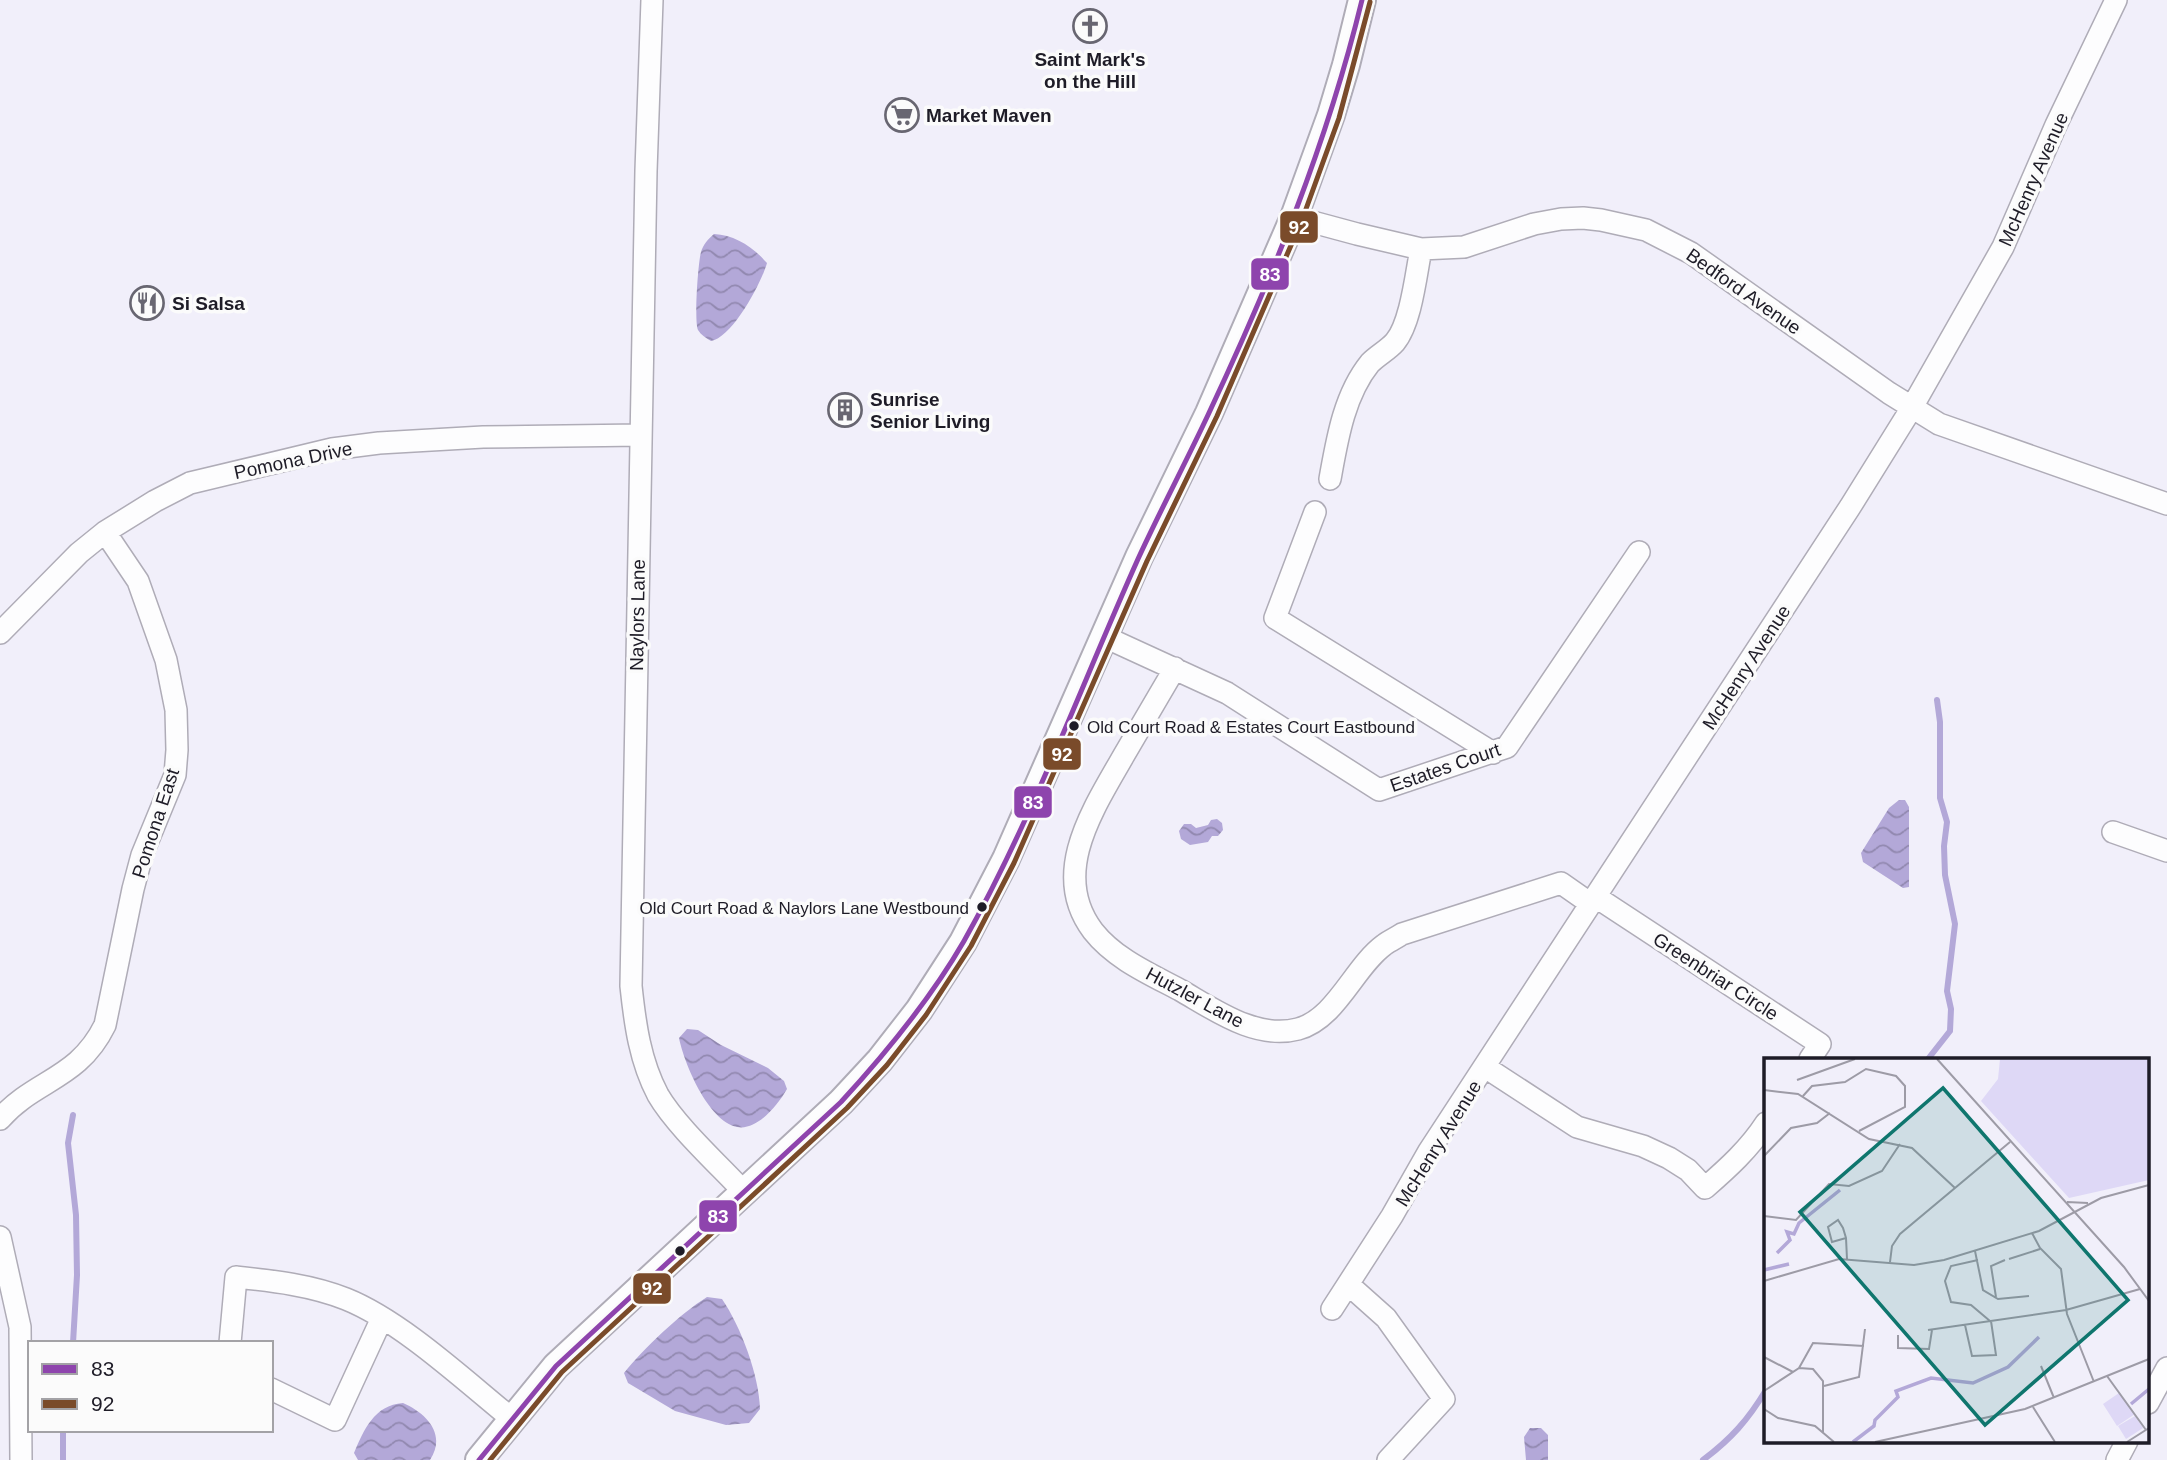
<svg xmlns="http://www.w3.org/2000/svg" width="2167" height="1460" font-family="Arial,sans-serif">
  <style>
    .water { fill: url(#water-waves) }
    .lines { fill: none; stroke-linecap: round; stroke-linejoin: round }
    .stream { stroke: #b3a8d8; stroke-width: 6 }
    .minor-casing { stroke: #afacb7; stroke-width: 24 }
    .major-casing { stroke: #afacb7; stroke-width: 30 }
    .minor { stroke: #fdfdfe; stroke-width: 21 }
    .major { stroke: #fdfdfe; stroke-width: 26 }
    .bus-1-casing { stroke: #fbfbfb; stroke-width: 10 }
    .bus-2-casing { stroke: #fbfbfb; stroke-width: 10 }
    .bus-1 { stroke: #8e44ad; stroke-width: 5 }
    .bus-2 { stroke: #7a4b2a; stroke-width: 5 }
    .bus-dot { fill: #1e1c27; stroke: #fbfbfb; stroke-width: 2.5 }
    .labels { text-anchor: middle; stroke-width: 7; stroke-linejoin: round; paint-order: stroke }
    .bus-label { font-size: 17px; fill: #1e1c27; stroke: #fbfbfb; text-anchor: start }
    .poi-label { font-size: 19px; font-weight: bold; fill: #1e1c27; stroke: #fbfbfb; text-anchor: start }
    .street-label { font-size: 19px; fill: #1e1c27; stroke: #fbfbfb }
    .inset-river { fill: none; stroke: #b3a8d8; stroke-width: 3.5 }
    .inset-road { fill: none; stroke: #9d9ba6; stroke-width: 2 }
    .view { fill: #0f766e; fill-opacity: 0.15; stroke: #0f766e; stroke-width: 3.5 }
    .inset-edge { fill: none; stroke: #1e1c27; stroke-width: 3.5 }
    .line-badge { stroke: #fbfbfb; stroke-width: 2.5 }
    .badge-label { font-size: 19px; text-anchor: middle; font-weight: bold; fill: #fff }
  </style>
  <defs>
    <pattern id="water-waves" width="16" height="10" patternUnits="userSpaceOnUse" patternTransform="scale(1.75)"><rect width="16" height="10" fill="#b3a8d8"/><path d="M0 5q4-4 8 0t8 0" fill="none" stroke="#9188af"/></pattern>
  </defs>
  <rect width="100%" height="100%" fill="#f1effa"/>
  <path class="water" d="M 714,234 C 735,235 753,247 767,263 C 761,284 732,338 711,341 C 706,338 701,335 698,330 C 694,322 698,263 701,252 C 703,245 708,239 714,234 Z
    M 1899,800 L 1905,800 L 1909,807 L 1909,887 L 1903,888 L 1863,862 L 1861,853 L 1889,808 Z
    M 1217,819 L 1222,823 L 1223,830 L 1218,836 L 1212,836 L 1208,842 L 1190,845 L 1181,839 L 1179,831 L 1184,824 L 1191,824 L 1196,828 L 1208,825 L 1211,820 Z
    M 687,1029 L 698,1030 L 721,1045 L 768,1068 L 784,1081 L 787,1089 C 778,1105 757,1131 737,1127 C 708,1121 684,1063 679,1038 Z
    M 707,1297 L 722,1299 C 741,1327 759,1375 760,1409 L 749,1423 L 726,1425 L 675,1411 L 628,1383 L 624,1373 C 644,1348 680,1314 707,1297 Z
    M 403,1403 C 426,1413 447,1434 430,1460 L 358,1460 L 354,1453 C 364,1430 374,1405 403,1403 Z
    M 1530,1428 L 1541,1428 L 1548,1435 L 1548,1460 L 1526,1460 L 1524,1437 Z"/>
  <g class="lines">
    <path class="stream" d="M 1928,1059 L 1950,1031 L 1951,1009 L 1947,991 L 1955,924 L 1945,875 L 1944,846 L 1947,822 L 1940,798 L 1940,722 L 1937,700
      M 73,1343 L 77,1275 L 76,1215 L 68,1143 L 73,1115
      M 63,1430 L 63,1460
      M 1703,1460 C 1731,1439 1748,1420 1766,1390"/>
    <g class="minor-casing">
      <path id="minor" d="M 652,0 L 646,171 L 631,986 C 635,1024 640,1061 658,1095 C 676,1126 719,1165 744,1192
        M 1294,217 L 1357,234 L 1421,249 L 1464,247 L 1534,224 L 1561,219 L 1583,218 L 1601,220 L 1646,230 L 1691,253 L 1889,393 L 1939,424 L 2167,504
        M 1330,479 C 1337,440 1344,395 1370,363 C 1378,355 1388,350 1395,342 C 1411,323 1416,274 1421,249
        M 1315,512 L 1275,618 L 1493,753
        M 0,633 L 79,553 L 105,532 L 155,501 L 190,483 L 332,449 L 379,443 L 483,437 L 641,435
        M 1105,637 L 1227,693 L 1379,790 L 1507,747 L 1639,552
        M 1175,668 C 1158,697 1141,726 1124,755 C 1094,808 1049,873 1093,931 C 1115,959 1150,974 1180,990 C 1215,1010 1256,1040 1298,1029 C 1336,1019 1354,967 1384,945 C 1389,941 1396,938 1402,934 L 1561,883 L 1591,904
        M 2113,832 L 2167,851
        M 1596,897 L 1820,1044 L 1810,1059
        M 1485,1067 L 1577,1127 L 1643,1146 L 1669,1158 L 1688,1170 L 1705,1188 C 1728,1168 1749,1149 1766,1123
        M 0,1119 C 35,1079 78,1080 105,1025 L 133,889 L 142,855 L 175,775 L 177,750 L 176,710 L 166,660 L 138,581 L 105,532
        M 0,1237 L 20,1327 L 21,1460
        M 1349,1285 L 1386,1318 L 1444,1399 L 1388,1460
        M 1332,1309 L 1392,1216 L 1429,1151 L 1850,507 L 1911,409 L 2003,247 L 2056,125 L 2116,0
        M 230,1343 L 236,1277 C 273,1281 311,1285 346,1299 C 401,1321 464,1380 511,1418
        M 271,1389 L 335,1420 L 382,1318
        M 2148,1403 L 2167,1368
        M 2117,1460 L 2127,1441"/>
    </g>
    <g class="major-casing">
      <path id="major" d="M 479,1460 L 556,1366 L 841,1102 L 880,1060 L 919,1010 L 963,942 L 1006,859 L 1139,557 L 1209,413 L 1294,217 L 1331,115 L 1346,65 L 1362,0"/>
    </g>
    <use href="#minor" class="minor"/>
    <use href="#major" class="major"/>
    <g class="bus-1-casing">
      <path id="bus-1" d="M 479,1460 L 556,1366 L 841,1102 C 887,1052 930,1000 964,941 C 1032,820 1081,686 1138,559 C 1160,511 1185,464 1208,415 C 1271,281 1327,144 1362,0"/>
    </g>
    <g class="bus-2-casing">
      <path id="bus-2" d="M 490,1460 L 562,1372 L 847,1108 L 887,1065 L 926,1015 L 971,946 L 1014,863 L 1147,561 L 1217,416 L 1302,220 L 1339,118 L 1370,2"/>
    </g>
    <use href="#bus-1" class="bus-1"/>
    <use href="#bus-2" class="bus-2"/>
  </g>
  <defs>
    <g id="church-ring" transform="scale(1.75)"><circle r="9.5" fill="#fbfbfb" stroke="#686671" stroke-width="1.5"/><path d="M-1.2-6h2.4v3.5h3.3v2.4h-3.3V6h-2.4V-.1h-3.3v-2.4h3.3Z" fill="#686671"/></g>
    <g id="supermarket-ring" transform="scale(1.75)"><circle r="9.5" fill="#fbfbfb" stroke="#686671" stroke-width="1.5"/><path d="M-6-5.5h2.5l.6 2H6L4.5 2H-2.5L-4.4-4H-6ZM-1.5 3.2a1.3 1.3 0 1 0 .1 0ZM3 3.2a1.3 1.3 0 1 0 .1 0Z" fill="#686671"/></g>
    <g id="restaurant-ring" transform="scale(1.75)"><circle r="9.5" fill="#fbfbfb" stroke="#686671" stroke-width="1.5"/><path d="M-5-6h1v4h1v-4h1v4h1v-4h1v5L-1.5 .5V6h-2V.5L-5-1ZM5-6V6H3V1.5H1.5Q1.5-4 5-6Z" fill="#686671"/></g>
    <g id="building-ring" transform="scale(1.75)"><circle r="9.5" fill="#fbfbfb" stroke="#686671" stroke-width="1.5"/><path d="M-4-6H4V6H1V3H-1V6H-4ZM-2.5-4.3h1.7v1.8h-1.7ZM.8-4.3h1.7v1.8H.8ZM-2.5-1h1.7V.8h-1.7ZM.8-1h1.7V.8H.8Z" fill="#686671"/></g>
  </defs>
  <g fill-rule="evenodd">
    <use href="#church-ring" x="1090" y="26"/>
    <use href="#supermarket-ring" x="902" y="115"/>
    <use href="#restaurant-ring" x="147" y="303"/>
    <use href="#building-ring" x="845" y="410"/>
  </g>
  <g class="bus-dot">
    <circle cx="1074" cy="726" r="6"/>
    <circle cx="982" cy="907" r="6"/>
    <circle cx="680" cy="1251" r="6"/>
  </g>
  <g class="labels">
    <g class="bus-label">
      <text x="1087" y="733">Old Court Road &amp; Estates Court Eastbound</text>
      <text x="969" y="914" text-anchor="end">Old Court Road &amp; Naylors Lane Westbound</text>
    </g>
    <g class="poi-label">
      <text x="1090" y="66" text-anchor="middle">Saint Mark's<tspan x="1090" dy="22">on the Hill</tspan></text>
      <text x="926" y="122">Market Maven</text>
      <text x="172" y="310">Si Salsa</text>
      <text x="870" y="406">Sunrise<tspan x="870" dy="22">Senior Living</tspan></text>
    </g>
    <g class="street-label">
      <text transform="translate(2033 179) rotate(-66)" y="7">McHenry Avenue</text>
      <text transform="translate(1744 291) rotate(35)" y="7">Bedford Avenue</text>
      <text transform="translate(293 460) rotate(-12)" y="7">Pomona Drive</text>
      <text transform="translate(637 615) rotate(-89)" y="7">Naylors Lane</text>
      <text transform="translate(1746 667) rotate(-57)" y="7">McHenry Avenue</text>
      <text transform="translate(1445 767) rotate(-19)" y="7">Estates Court</text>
      <text transform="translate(155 823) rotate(-72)" y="7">Pomona East</text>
      <text transform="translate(1716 976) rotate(33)" y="7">Greenbriar Circle</text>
      <text transform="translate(1195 997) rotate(28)" y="7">Hutzler Lane</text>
      <text transform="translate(1438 1143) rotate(-58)" y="7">McHenry Avenue</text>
    </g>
  </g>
  <g transform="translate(1764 1058)">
    <rect width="385" height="385" fill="#f1effa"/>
    <path d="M 236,1 L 385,1 L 385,122 L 305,140 L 217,43 L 234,21 ZM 355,335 L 371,356 L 353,368 L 339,346 Z" fill="#ded8f6"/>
    <path d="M 371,358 L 379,370 L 362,381 L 354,368 Z" fill="#ded8f6"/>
    <path class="inset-river" d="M 13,195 L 26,182 L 23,174 L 30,176 L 35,165 L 76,132M 0,212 L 25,206M 367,346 L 385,331M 89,384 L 110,368 L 111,362 L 134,339 L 132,333 L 167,320 L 209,325 L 244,309 L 275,279"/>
    <path class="inset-road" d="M 173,1 L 360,209 L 385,243M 33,22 L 91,1M 0,32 L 34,36 L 105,81 L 148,90 L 191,130M 39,38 L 48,28 L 81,24 L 102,11 L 132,18 L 141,28 L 141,49 L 95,73M 0,98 L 27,70 L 53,65 L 66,55M 303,144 L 324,145M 0,158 L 32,162 L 65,126 L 85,128 L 118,113 L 136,86M 268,175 L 276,190 L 297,211 L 303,256 L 330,324M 82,180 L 68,184 L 64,169 L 74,162 L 79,170 L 82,180 L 83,201M 211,193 L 219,232 L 234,241 L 265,238M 245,201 L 276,191M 214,202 L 187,208 L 181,223 L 187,244 L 207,247 L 226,263M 126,204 L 128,188 L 136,176 L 246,84M 0,223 L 75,201 L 150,207 L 180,202 L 275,173 L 337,140 L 385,127M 232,239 L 227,208 L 241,202M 201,267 L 208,298 L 232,297 L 227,263M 164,272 L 302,252 L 376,231M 134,277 L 134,290 L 165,291 L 168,272M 0,299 L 29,314M 277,308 L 290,340M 35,310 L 49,311 L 59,323 L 59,374M 343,318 L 382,372M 60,328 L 95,319 L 101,271M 0,333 L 35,310 L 49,285 L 100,288M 269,349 L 291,384M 0,351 L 14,360 L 51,368 L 70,384M 111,384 L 261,351 L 385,301M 363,384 L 385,370"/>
    <path class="view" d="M 179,30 L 364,242 L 221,367 L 36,154 Z"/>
    <rect width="385" height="385" class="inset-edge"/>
  </g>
  <g class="line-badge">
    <rect x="1279" y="210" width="40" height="34" rx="7" fill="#7a4b2a"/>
    <rect x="1250" y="257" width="40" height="34" rx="7" fill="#8e44ad"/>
    <rect x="1042" y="737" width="40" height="34" rx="7" fill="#7a4b2a"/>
    <rect x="1013" y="785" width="40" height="34" rx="7" fill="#8e44ad"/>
    <rect x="698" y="1199" width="40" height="34" rx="7" fill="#8e44ad"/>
    <rect x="632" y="1272" width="40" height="33" rx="7" fill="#7a4b2a"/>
  </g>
  <g class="badge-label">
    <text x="1299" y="234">92</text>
    <text x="1270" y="281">83</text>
    <text x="1062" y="761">92</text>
    <text x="1033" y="809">83</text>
    <text x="718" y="1223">83</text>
    <text x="652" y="1295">92</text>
  </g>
  <rect x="28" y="1341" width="245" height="91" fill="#fbfbfb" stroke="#a3a2a6" stroke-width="2"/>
  <rect x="42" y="1364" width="35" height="10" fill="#8e44ad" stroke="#a3a2a6" stroke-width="2"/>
  <text x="91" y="1376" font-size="21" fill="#1e1c27">83</text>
  <rect x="42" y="1399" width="35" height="10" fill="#7a4b2a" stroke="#a3a2a6" stroke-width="2"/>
  <text x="91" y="1411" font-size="21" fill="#1e1c27">92</text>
</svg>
